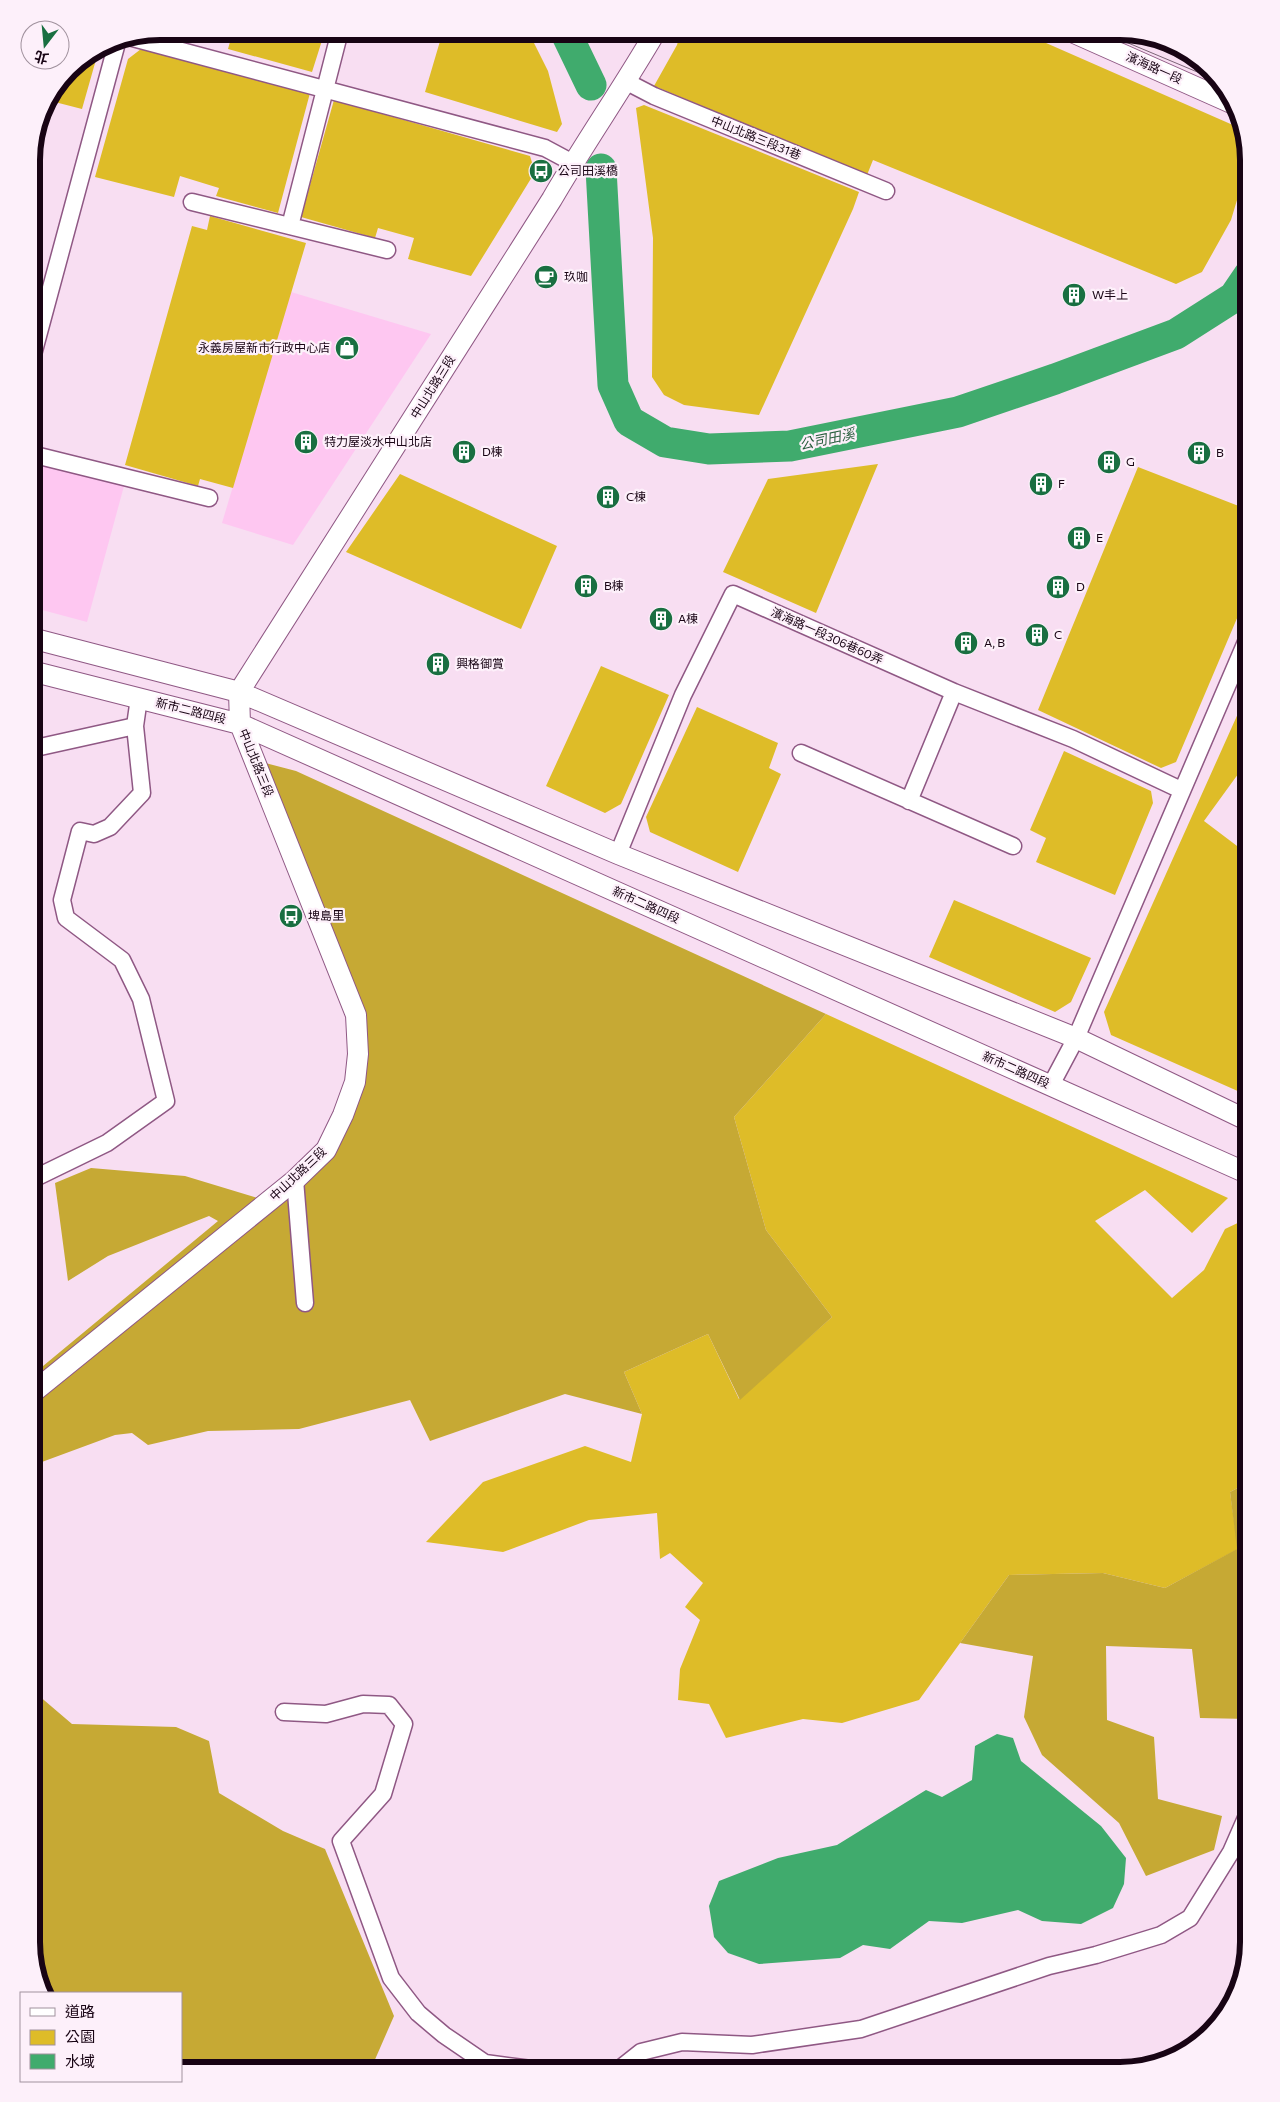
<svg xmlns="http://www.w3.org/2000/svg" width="1280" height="2102" font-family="Commissioner,'Noto Sans TC',sans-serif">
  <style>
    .built { fill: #fec7f1 }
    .green { fill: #debc28 }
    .forest { fill: #c6a934 }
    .water { fill: #40ab6d }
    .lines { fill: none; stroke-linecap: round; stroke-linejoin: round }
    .river { stroke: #40ab6d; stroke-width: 31 }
    .minor-casing { stroke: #8f5884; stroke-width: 19 }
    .tertiary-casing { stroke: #8f5884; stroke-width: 22 }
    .minor { stroke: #fff; stroke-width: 16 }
    .tertiary { stroke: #fff; stroke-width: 20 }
    .tram { stroke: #7b6476; stroke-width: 1 }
    .labels { text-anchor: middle; stroke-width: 4.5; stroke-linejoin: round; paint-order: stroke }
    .street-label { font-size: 12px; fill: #180414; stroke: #fdf0fa }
    .poi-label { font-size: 12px; fill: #180414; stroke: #fdf0fa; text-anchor: start }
    .water-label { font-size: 14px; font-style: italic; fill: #275d3c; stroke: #fdf0fa }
    .rim { fill: none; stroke: #180414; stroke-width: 6 }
  </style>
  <rect width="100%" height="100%" fill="#f8def2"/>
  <path class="built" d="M 291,292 L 431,334 L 293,545 L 222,523 Z
    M 31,461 L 124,486 L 87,622 L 31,607 Z"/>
  <path class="green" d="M 233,31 L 325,31 L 312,72 L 228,49 Z
    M 443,31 L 528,31 L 548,71 L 562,124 L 557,132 L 425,92 Z
    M 681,31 L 1021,32 L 1242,129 L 1249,160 L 1231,220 L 1202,272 L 1176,284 L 873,160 L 867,175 L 654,86 L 677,45 Z
    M 99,49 L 82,109 L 47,100 L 69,69 Z
    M 141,49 L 310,93 L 278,213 L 216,196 L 219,188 L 180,176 L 174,197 L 95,177 L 128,59 Z
    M 334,100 L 530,156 L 535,172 L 471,276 L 408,259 L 414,238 L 378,228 L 375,238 L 301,217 Z
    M 644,105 L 859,192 L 853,209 L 759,415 L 684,405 L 664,395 L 652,377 L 653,238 L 636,108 Z
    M 210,216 L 306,243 L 233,488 L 200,479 L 198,486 L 125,465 L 192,226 L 207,230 Z
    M 878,464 L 816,613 L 723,572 L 768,479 Z
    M 1138,467 L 1249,510 L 1249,590 L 1176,762 L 1161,768 L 1038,710 Z
    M 400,474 L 557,546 L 521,629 L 346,552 Z
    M 601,666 L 669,695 L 621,804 L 605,813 L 546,786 Z
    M 1249,689 L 1249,759 L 1204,821 L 1249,855 L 1249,1096 L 1111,1035 L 1104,1012 Z
    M 697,707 L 778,743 L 769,768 L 781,774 L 738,872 L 650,832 L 646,817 Z
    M 1064,751 L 1151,791 L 1153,803 L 1115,895 L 1036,862 L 1046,838 L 1030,830 Z
    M 954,900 L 1091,958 L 1071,1002 L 1055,1012 L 929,957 Z
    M 826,1014 L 1228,1198 L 1192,1233 L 1145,1190 L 1095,1221 L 1172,1298 L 1204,1270 L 1225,1229 L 1244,1220 L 1249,1226 L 1249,1482 L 1230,1492 L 1238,1549 L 1165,1588 L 1103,1573 L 1009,1575 L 919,1700 L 842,1723 L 803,1719 L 726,1738 L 709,1704 L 678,1700 L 680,1669 L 700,1620 L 685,1607 L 703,1583 L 670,1553 L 660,1559 L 657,1513 L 589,1520 L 503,1552 L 426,1542 L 483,1482 L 585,1446 L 631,1462 L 642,1414 L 624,1372 L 708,1334 L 739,1399 L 832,1317 L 766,1230 L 734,1117 Z"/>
  <path class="forest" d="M 250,759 L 296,771 L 826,1014 L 734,1117 L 766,1230 L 832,1317 L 740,1400 L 708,1334 L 624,1372 L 642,1414 L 565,1394 L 430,1441 L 410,1400 L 299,1429 L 208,1431 L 148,1445 L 132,1433 L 115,1435 L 31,1466 L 31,1376 L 218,1221 L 209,1216 L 108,1256 L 68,1281 L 55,1183 L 91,1168 L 185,1176 L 264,1200 L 330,1134 L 356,1068 L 354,1014 Z
    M 1249,1482 L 1249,1719 L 1200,1718 L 1192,1649 L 1106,1646 L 1107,1720 L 1154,1737 L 1158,1799 L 1222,1816 L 1214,1850 L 1146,1876 L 1119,1823 L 1042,1755 L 1024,1717 L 1033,1656 L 960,1643 L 1009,1575 L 1103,1573 L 1165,1588 L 1237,1549 L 1230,1492 Z
    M 31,1689 L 72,1724 L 176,1727 L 209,1741 L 219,1793 L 283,1831 L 325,1849 L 394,2016 L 370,2071 L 181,2070 L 181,1993 L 43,1993 L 31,1942 Z"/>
  <path class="water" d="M 997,1734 L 1013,1738 L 1021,1761 L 1101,1826 L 1126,1858 L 1124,1884 L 1113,1908 L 1081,1924 L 1042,1921 L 1018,1910 L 962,1923 L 929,1921 L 890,1949 L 863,1945 L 840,1958 L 759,1964 L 728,1953 L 714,1937 L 709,1906 L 719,1881 L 778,1858 L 837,1845 L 926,1790 L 942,1797 L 972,1780 L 975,1746 Z"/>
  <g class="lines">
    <path class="river" d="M 565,31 L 591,85
      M 601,169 L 613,385 L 629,421 L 665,442 L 709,449 L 790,446 L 958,412 L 1055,379 L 1176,334 L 1234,297 L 1249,275"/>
    <g class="minor-casing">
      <path id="minor" d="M 129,37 L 545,148 L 573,163
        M 627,82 L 654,96 L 886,191
        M 192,202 L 387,250
        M 290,226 L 340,31
        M 31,296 L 47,300
        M 31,362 L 118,39
        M 31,454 L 209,498
        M 135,726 L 139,698
        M 801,753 L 1013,846
        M 909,801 L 954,692
        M 618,854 L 683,695 L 733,594 L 954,692 L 1073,739 L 1181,790
        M 1051,1085 L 1076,1038 L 1249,635
        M 31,1180 L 107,1143 L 166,1101 L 141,999 L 122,960 L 66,918 L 62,900 L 80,831 L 94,834 L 110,827 L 142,793 L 135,726 L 31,749
        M 295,1180 L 305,1303
        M 284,1712 L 326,1714 L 363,1704 L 389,1705 L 404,1724 L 383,1794 L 341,1841 L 391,1978 L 418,2013 L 444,2035 L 485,2063 L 547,2071
        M 617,2071 L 641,2052 L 682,2042 L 752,2045 L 861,2029 L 1049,1966 L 1096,1955 L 1161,1935 L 1190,1918 L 1231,1852 L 1249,1811"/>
    </g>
    <g class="tertiary-casing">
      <path id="tertiary" d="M 1072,32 L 1236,105
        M 31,638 L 239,692 L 618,854 L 1076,1038 L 1249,1121
        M 31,671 L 240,724 L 1249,1174
        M 31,1394 L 295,1180 L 326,1150 L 343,1115 L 355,1082 L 358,1054 L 356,1015 L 240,724 L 239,692 L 552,199 C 585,142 623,88 656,31"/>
    </g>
    <use href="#minor" class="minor"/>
    <use href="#tertiary" class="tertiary"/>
    <path class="tram" d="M 1102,32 L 1214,79
      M 1186,51 L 1192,54"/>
  </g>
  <defs>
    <g id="bus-disc" transform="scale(1.25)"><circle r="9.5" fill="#196f41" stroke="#fdf0fa"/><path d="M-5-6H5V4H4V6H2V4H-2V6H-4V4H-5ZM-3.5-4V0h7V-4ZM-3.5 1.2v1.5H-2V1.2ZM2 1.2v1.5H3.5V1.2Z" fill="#fff"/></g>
    <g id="cafe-disc" transform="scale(1.25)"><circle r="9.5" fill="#196f41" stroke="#fdf0fa"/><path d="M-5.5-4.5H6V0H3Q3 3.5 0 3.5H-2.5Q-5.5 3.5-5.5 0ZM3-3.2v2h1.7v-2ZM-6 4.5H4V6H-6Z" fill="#fff"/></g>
    <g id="building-disc" transform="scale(1.25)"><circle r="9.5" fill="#196f41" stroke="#fdf0fa"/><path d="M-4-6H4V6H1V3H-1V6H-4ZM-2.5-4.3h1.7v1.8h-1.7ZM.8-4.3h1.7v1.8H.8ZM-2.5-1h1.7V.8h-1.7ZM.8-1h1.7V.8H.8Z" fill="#fff"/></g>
    <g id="shop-disc" transform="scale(1.25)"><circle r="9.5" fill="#196f41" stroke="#fdf0fa"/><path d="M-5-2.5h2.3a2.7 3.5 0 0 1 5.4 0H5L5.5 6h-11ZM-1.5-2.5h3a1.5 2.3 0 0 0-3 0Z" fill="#fff"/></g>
  </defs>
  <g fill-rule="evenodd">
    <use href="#bus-disc" x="541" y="171"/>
    <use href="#cafe-disc" x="546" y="277"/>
    <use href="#building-disc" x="1074" y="295"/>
    <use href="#shop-disc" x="347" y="348"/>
    <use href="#building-disc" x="306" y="442"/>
    <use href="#building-disc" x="464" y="452"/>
    <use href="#building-disc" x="1199" y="453"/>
    <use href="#building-disc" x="1109" y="462"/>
    <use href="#building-disc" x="1041" y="484"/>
    <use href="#building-disc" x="608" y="497"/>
    <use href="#building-disc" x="1079" y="538"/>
    <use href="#building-disc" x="586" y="586"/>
    <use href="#building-disc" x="1058" y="587"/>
    <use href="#building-disc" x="661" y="619"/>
    <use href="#building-disc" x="1037" y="635"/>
    <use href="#building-disc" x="966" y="643"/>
    <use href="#building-disc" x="438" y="664"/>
    <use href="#bus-disc" x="291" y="916"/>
  </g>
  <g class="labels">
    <g class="street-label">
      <text transform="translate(1154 68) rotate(24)" y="4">濱海路一段</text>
      <text transform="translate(756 138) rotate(22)" y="4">中山北路三段31巷</text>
      <text transform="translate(433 387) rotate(-58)" y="4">中山北路三段</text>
      <text transform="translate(827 636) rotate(24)" y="4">濱海路一段306巷60弄</text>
      <text transform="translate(191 711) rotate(14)" y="4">新市二路四段</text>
      <text transform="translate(256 763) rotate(68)" y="4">中山北路三段</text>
      <text transform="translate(646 905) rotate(24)" y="4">新市二路四段</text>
      <text transform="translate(1016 1070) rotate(24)" y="4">新市二路四段</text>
      <text transform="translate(298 1174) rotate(-43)" y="4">中山北路三段</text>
    </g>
    <g class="poi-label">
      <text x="558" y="175">公司田溪橋</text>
      <text x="564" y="281">玖咖</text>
      <text x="1092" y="299">W丰上</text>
      <text x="330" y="352" text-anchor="end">永義房屋新市行政中心店</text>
      <text x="324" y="446">特力屋淡水中山北店</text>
      <text x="482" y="456">D棟</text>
      <text x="1216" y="457">B</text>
      <text x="1126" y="466">G</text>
      <text x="1058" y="488">F</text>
      <text x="626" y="501">C棟</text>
      <text x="1096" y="542">E</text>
      <text x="604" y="590">B棟</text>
      <text x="1076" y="591">D</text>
      <text x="678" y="623">A棟</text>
      <text x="1054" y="639">C</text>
      <text x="984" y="647">A, B</text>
      <text x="456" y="668">興格御賞</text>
      <text x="308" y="920">埤島里</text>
    </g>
    <g class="water-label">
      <text transform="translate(827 439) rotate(-12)" y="5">公司田溪</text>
    </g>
  </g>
  <path d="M0 0H1280V2102H0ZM160 40H1120A120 120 0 0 1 1240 160V1942A120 120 0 0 1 1120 2062H160A120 120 0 0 1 40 1942V160A120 120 0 0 1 160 40Z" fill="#fdf0fa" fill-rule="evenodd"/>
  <path class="rim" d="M160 40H1120A120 120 0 0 1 1240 160V1942A120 120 0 0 1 1120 2062H160A120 120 0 0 1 40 1942V160A120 120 0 0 1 160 40Z"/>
  <rect x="20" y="1992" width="162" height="90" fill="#fdf0fa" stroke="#a1929e"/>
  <rect x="30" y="2008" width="25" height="8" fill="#ffffff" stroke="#a1929e"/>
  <text x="65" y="2017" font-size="15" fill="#180414">道路</text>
  <rect x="30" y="2030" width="25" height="15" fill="#debc28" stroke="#a1929e"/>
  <text x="65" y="2042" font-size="15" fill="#180414">公園</text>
  <rect x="30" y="2054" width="25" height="15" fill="#40ab6d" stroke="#a1929e"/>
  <text x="65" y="2067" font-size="15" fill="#180414">水域</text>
  <g transform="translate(45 45) rotate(196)"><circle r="24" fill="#fdf0fa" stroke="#a1929e"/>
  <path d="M0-4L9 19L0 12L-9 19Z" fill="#196f41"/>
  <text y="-8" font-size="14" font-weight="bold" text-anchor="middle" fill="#180414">北</text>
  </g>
</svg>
